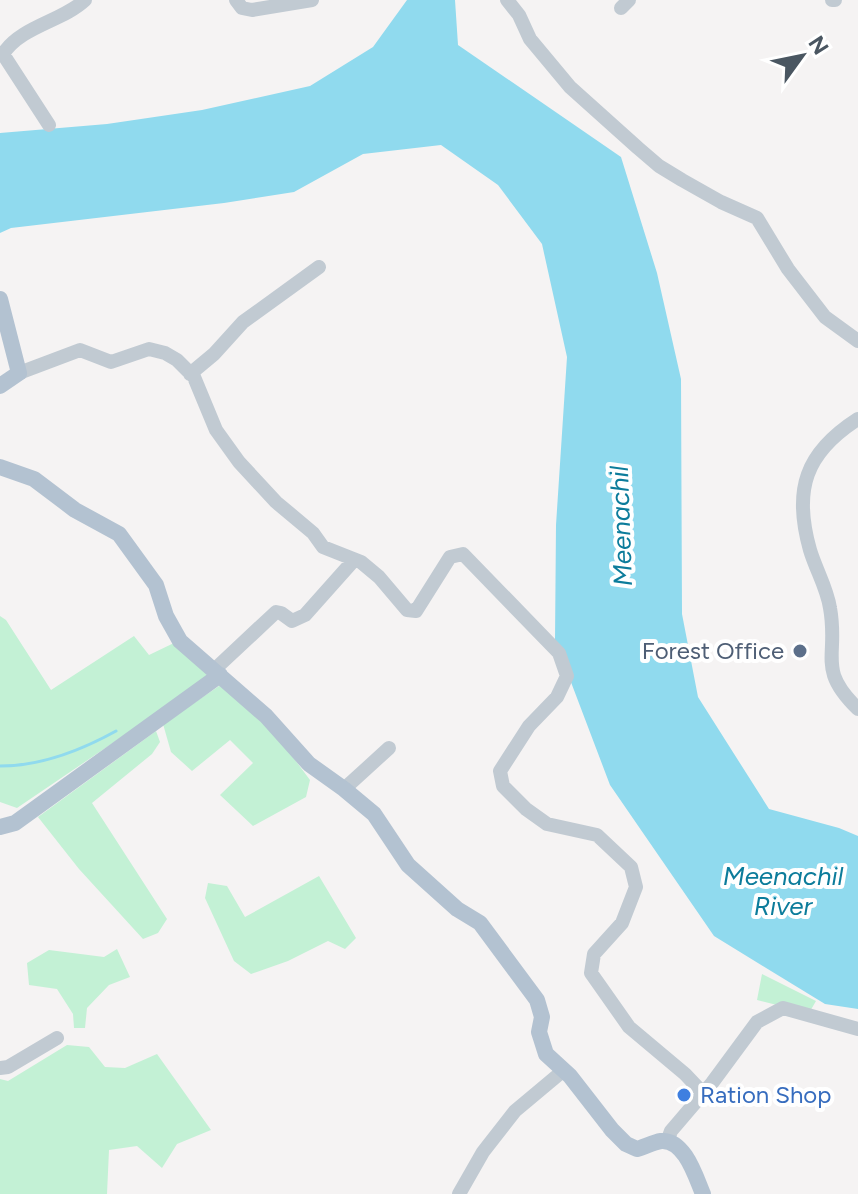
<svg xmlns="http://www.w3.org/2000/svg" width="858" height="1194" font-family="Figtree,sans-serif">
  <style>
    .green { fill: #c3f1d5 }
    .water { fill: #90daee }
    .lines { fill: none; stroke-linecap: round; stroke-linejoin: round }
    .stream { stroke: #90daee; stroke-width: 3 }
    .minor { stroke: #c1cad2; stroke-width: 14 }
    .major { stroke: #b3c2d1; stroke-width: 16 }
    .service-dot { fill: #5c6f8a; stroke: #fff; stroke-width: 3 }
    .shop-dot { fill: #3f7fe0; stroke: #fff; stroke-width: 3 }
    .labels { text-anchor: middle; stroke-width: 8; stroke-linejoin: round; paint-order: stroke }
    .service-label { font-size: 24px; fill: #4e5e75; stroke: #fff; text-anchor: end }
    .shop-label { font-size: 24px; fill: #366cbe; stroke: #fff; text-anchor: start }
    .water-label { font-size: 26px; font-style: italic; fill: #0c7c9b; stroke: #fff }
  </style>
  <rect width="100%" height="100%" fill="#f5f3f3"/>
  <path class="green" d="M 0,616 L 6,620 L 51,690 L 134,636 L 149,655 L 176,642 L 210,677 L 17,808 L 0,802 Z
    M 222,684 L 278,737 L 310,780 L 306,797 L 253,826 L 220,795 L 253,763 L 230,740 L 192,771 L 171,752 L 163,724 Z
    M 156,731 L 160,742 L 152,754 L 92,803 L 167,919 L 158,933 L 143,939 L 79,869 L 38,817 Z
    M 319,876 L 356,938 L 345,949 L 328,941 L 288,961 L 251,974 L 234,961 L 205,898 L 208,883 L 227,886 L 245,917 Z
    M 117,949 L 130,977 L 109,985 L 87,1008 L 85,1028 L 74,1028 L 73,1014 L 57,989 L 29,985 L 27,963 L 49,950 L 104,957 Z
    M 762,974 L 816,1001 L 809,1013 L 757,1000 Z
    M 67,1045 L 89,1047 L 105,1067 L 125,1068 L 157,1054 L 211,1130 L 177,1144 L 162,1168 L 137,1146 L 109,1150 L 107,1194 L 0,1194 L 0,1079 L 8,1081 Z"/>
  <path class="water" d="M 407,0 L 455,0 L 458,45 L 621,157 L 657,273 L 681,379 L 682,614 L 698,697 L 769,809 L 839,828 L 858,836 L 858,1009 L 825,1004 L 714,936 L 610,785 L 555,640 L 556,525 L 567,357 L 542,244 L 498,185 L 441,145 L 363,154 L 294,192 L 224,203 L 11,228 L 0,233 L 0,133 L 107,124 L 202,110 L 310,86 L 373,47 Z"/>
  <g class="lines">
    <path class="stream" d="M 0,766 C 42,766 80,751 116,731"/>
    <path class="minor" d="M 236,0 L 242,8 L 252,10 L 312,0
      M 507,0 L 519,15 L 530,39 L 570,87 L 638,148 L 659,166 L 682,180 L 721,202 L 757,218 L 788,269 L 825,317 L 858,341
      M 832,0 L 835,0
      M 621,8 L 629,0
      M 49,125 L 3,54 C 21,26 63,21 85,0
      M 19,373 L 80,350 L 111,362 L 149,349 L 165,353 L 177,360 L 194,377 L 216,430 L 239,462 L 276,502 L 313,533 L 323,547 L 361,562 L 379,577 L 407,610 L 416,611 L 450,557 L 463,554 L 559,653 L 567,676 L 557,697 L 529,726 L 500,771 L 503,786 L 526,809 L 547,824 L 597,835 L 631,867 L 636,887 L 622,923 L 594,954 L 591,973 L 629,1027 L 685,1074 L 703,1093
      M 190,374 L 214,354 L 243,322 L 319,267
      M 858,419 C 805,453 793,490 810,550 C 816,570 827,588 830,608 C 839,657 816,668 858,709
      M 214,670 L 276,612 L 281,613 L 292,621 L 305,615 L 354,560
      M 344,789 L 389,748
      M 0,1068 L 8,1067 L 57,1038
      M 667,1142 L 671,1131 L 712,1083 L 757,1022 L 783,1008 L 858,1029
      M 459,1194 L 483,1152 L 515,1111 L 564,1070"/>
    <path class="major" d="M 0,299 L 19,373 L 0,386
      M 0,467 L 34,479 L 75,510 L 119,534 L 156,585 L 166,616 L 180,641 L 266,716 L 309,764 L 344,789 L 374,814 L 408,865 L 457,909 L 480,923 L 537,1000 L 542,1017 L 539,1032 L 546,1054 L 570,1076 L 612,1130 L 626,1144 L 637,1149 C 644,1147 654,1142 661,1141 C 685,1139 696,1178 703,1194
      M 0,827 L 15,823 L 220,675"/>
  </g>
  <circle class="service-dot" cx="800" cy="651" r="8"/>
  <circle class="shop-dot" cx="684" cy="1095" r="8"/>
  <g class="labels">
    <g class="service-label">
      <text x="784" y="659">Forest Office</text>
    </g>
    <g class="shop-label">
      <text x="700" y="1103">Ration Shop</text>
    </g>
    <g class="water-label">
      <text transform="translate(621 526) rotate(-92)" y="9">Meenachil</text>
      <text x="783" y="885">Meenachil<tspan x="783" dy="30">River</tspan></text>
    </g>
  </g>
  <g transform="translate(802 56) rotate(57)" stroke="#ffffff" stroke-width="6" paint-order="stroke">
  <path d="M0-6L14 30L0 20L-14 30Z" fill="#4a5661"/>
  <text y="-12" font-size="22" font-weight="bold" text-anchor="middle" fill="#4a5661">N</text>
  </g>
</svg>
